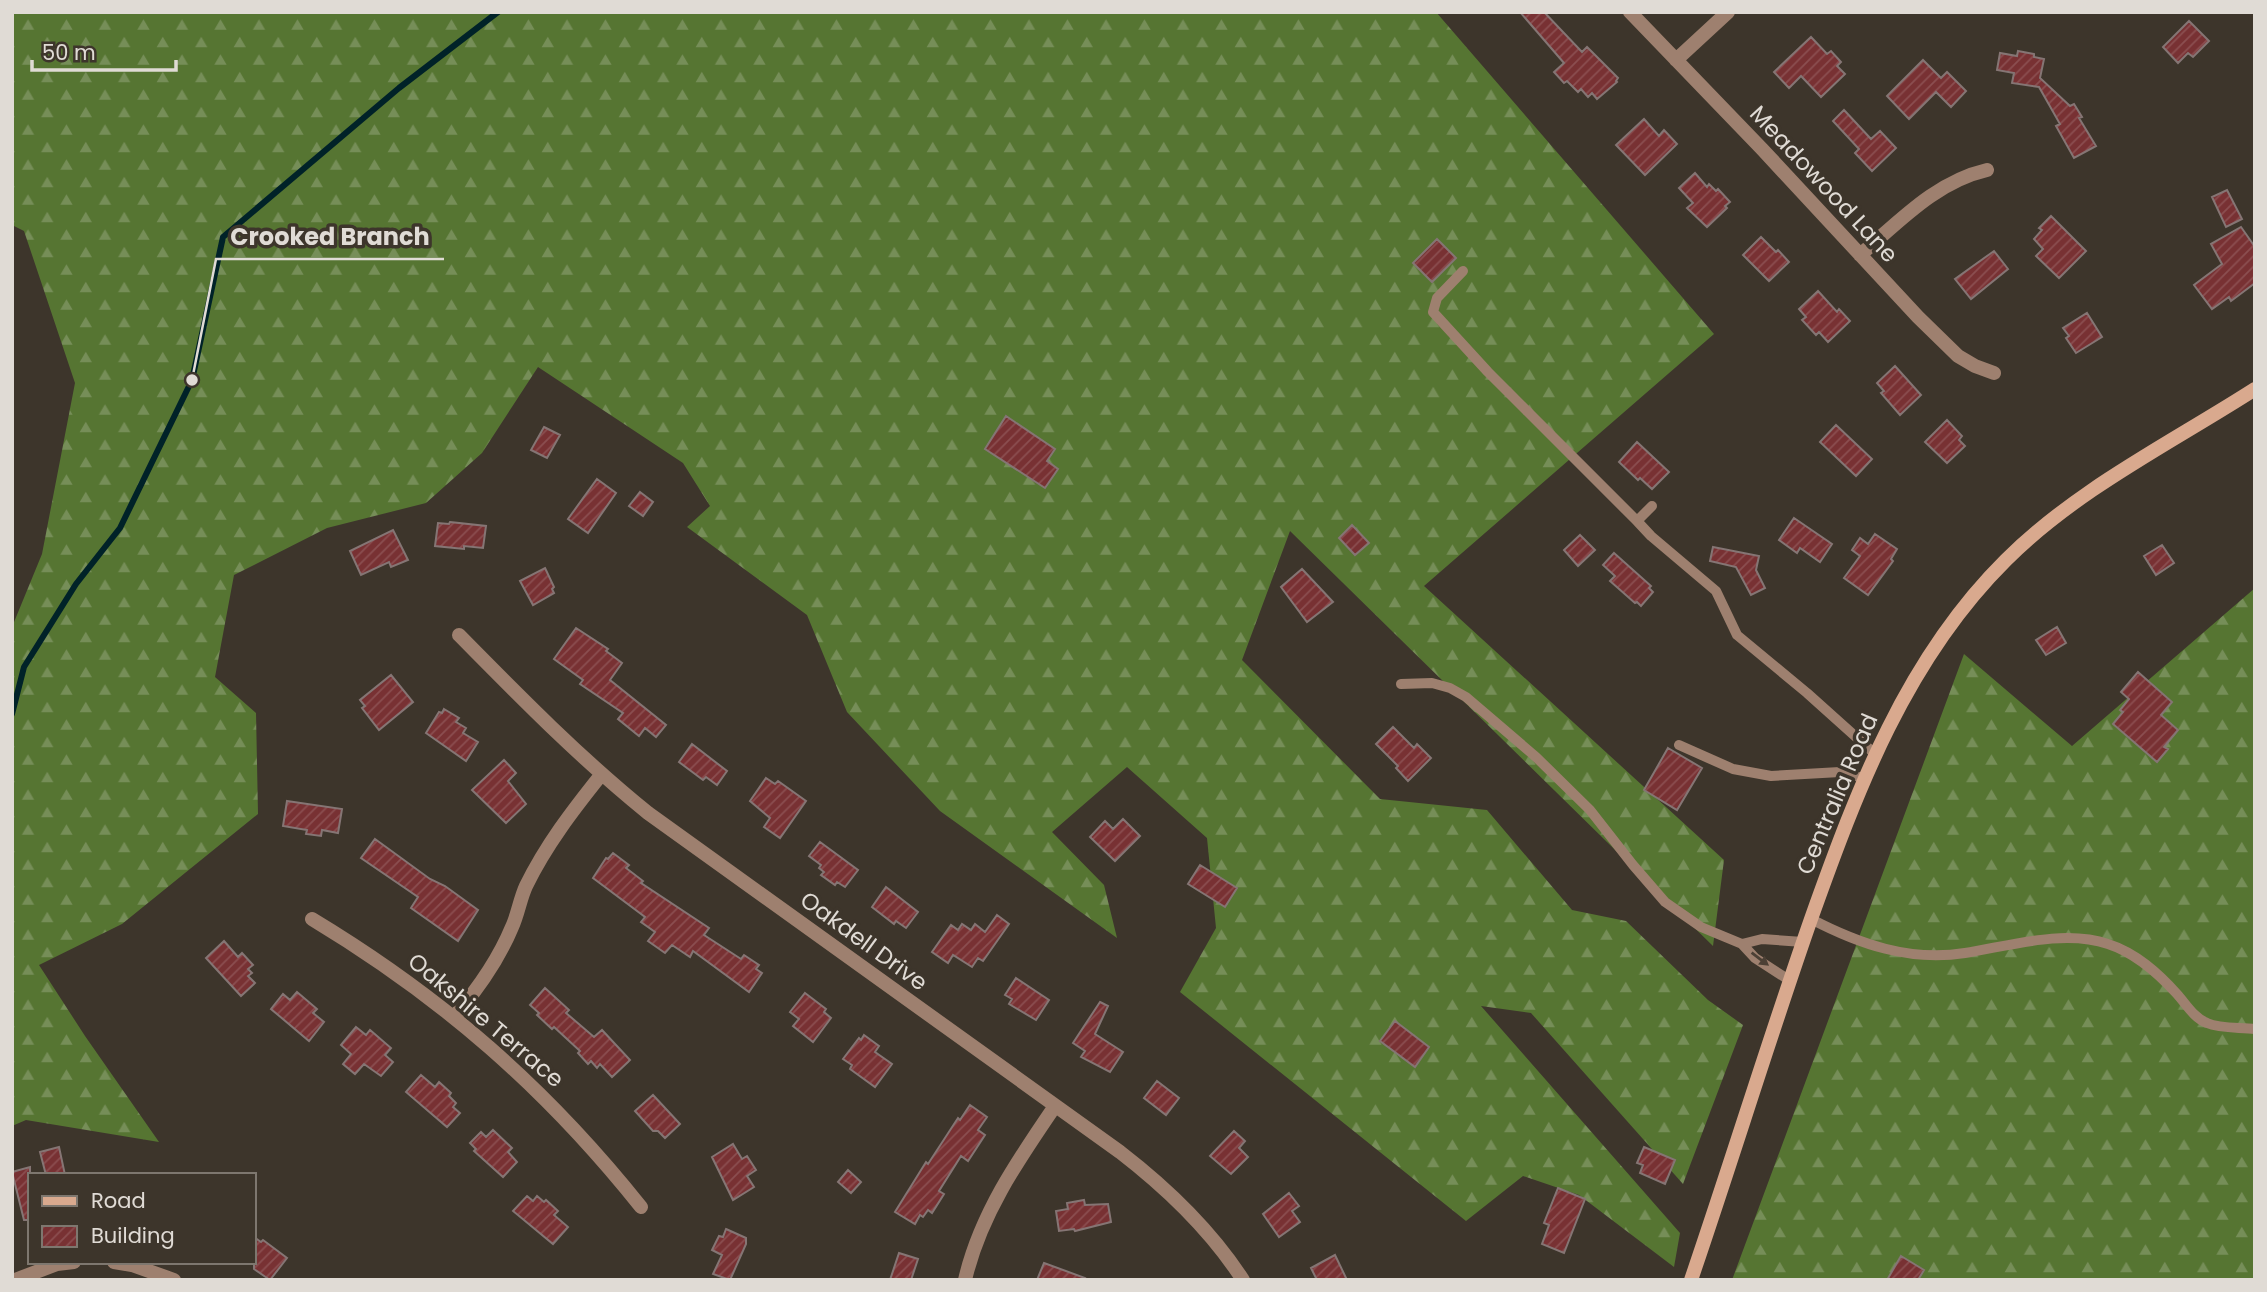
<svg xmlns="http://www.w3.org/2000/svg" width="2267" height="1292" font-family="Poppins,sans-serif">
  <style>
    .forest { fill: url(#forest-firs) }
    .lines { fill: none; stroke-linecap: round; stroke-linejoin: round }
    .stream { stroke: #002228; stroke-width: 6 }
    .building { fill: url(#building-hatch); stroke: #857574; stroke-width: 2 }
    .lane { stroke: #9e806f; stroke-width: 10 }
    .street { stroke: #9e806f; stroke-width: 14 }
    .secondary { stroke: #d9a98e; stroke-width: 14 }
    .oneway { fill: #4c4035 }
    .labels { text-anchor: middle; stroke-width: 7; stroke-linejoin: round; paint-order: stroke }
    .street-label { font-size: 23px; fill: #e0dbd5; stroke: #3d352b }
    .leader { fill: none; stroke: #e0dbd5; stroke-width: 2.5 }
    .callout-dot { fill: #e0dbd5; stroke: #3d352b; stroke-width: 2.5 }
    .callout-label { font-size: 24px; text-anchor: middle; font-weight: bold; fill: #e0dbd5; stroke: #3d352b; stroke-width: 7; stroke-linejoin: round; paint-order: stroke }
  </style>
  <defs>
    <pattern id="forest-firs" width="22" height="20" patternUnits="userSpaceOnUse" patternTransform="scale(1.75)"><rect width="22" height="20" fill="#567532"/><path d="M5 1l3.5 6h-7zM16 11l3.5 6h-7z" fill="#768e58"/></pattern>
    <pattern id="building-hatch" width="6" height="6" patternUnits="userSpaceOnUse" patternTransform="scale(1.75)"><rect width="6" height="6" fill="#783133"/><path d="M-1 1l2-2M0 6l6-6M5 7l2-2" fill="none" stroke="#8b4e50"/></pattern>
  </defs>
  <rect width="100%" height="100%" fill="#3d352b"/>
  <path class="forest" d="M 12,12 L 1436,12 L 1714,334 L 1424,586 L 1724,860 L 1713,946 L 1290,531 L 1242,660 L 1380,799 L 1487,810 L 1572,910 L 1626,921 L 1708,1000 L 1743,1025 L 1683,1184 L 1531,1013 L 1481,1006 L 1680,1233 L 1674,1267 L 1579,1195 L 1523,1176 L 1466,1221 L 1180,992 L 1216,928 L 1207,838 L 1127,767 L 1052,832 L 1104,885 L 1117,938 L 940,811 L 847,712 L 807,615 L 687,527 L 710,506 L 683,463 L 538,367 L 482,453 L 426,503 L 327,528 L 234,575 L 215,677 L 256,713 L 258,814 L 122,924 L 39,965 L 85,1036 L 159,1142 L 26,1120 L 12,1126 L 12,627 L 42,554 L 75,383 L 24,231 L 12,225 Z
    M 2255,588 L 2255,1280 L 1732,1280 L 1964,654 L 2072,746 Z"/>
  <g class="lines">
    <path class="stream" d="M 12,714 L 24,667 L 76,584 L 120,528 L 192,380 L 223,237 L 399,88 L 498,12"/>
  </g>
  <path class="building" d="M 1520,12 L 1544,12 L 1582,52 L 1587,47 L 1618,78 L 1616,81 L 1617,82 L 1597,99 L 1592,93 L 1588,97 L 1581,89 L 1578,92 L 1567,81 L 1564,83 L 1554,72 L 1564,63 Z
    M 2189,21 L 2209,41 L 2193,57 L 2188,53 L 2178,63 L 2163,47 Z
    M 1811,37 L 1827,54 L 1831,51 L 1841,62 L 1837,66 L 1845,74 L 1821,97 L 1801,76 L 1789,88 L 1774,72 Z
    M 2018,51 L 2034,54 L 2034,57 L 2044,59 L 2040,78 L 2070,106 L 2074,104 L 2082,117 L 2079,118 L 2096,146 L 2074,158 L 2056,126 L 2060,124 L 2039,87 L 2012,83 L 2014,73 L 1997,70 L 2000,53 L 2017,56 Z
    M 1923,60 L 1941,78 L 1947,72 L 1966,91 L 1951,107 L 1936,92 L 1909,119 L 1887,96 Z
    M 1844,110 L 1871,139 L 1880,131 L 1896,148 L 1872,171 L 1855,153 L 1859,149 L 1833,121 Z
    M 1644,119 L 1659,136 L 1664,130 L 1677,144 L 1645,175 L 1616,145 Z
    M 1695,173 L 1707,187 L 1709,184 L 1716,191 L 1718,189 L 1730,202 L 1725,206 L 1727,208 L 1707,227 L 1687,208 L 1693,203 L 1679,188 Z
    M 2227,190 L 2242,219 L 2226,227 L 2212,197 Z
    M 2051,216 L 2086,251 L 2059,278 L 2036,256 L 2043,249 L 2034,239 L 2042,230 L 2039,228 Z
    M 2241,227 L 2255,247 L 2255,283 L 2231,301 L 2229,297 L 2212,309 L 2194,285 L 2222,264 L 2211,244 Z
    M 1761,237 L 1776,252 L 1778,250 L 1789,262 L 1769,281 L 1743,255 Z
    M 1437,239 L 1456,258 L 1432,282 L 1413,263 Z
    M 1994,251 L 2008,269 L 1971,299 L 1955,279 Z
    M 1818,291 L 1837,312 L 1839,309 L 1850,321 L 1828,342 L 1819,332 L 1816,335 L 1802,320 L 1806,317 L 1799,309 Z
    M 2087,313 L 2102,337 L 2076,353 L 2066,338 L 2069,336 L 2063,328 Z
    M 1895,366 L 1921,395 L 1900,415 L 1881,393 L 1884,391 L 1877,383 Z
    M 1006,416 L 1055,449 L 1047,461 L 1058,469 L 1045,488 L 985,449 Z
    M 1947,420 L 1962,436 L 1959,440 L 1965,446 L 1947,463 L 1925,442 Z
    M 1836,425 L 1872,459 L 1856,476 L 1820,442 Z
    M 544,427 L 560,435 L 547,458 L 531,450 Z
    M 1637,442 L 1669,472 L 1652,489 L 1640,478 L 1638,480 L 1619,462 Z
    M 597,479 L 616,493 L 588,533 L 568,519 Z
    M 640,492 L 653,502 L 643,516 L 629,506 Z
    M 1794,518 L 1832,544 L 1820,562 L 1800,548 L 1797,553 L 1779,540 Z
    M 450,522 L 486,526 L 483,548 L 464,546 L 464,549 L 435,546 L 438,523 L 449,524 Z
    M 1352,525 L 1369,543 L 1355,555 L 1339,538 Z
    M 393,530 L 408,560 L 391,567 L 389,562 L 361,575 L 350,551 Z
    M 1875,534 L 1897,549 L 1891,559 L 1893,561 L 1868,595 L 1844,578 L 1860,556 L 1852,550 L 1860,538 L 1868,544 Z
    M 1580,535 L 1595,550 L 1578,566 L 1564,550 Z
    M 2162,545 L 2174,563 L 2156,575 L 2144,556 Z
    M 1713,547 L 1759,556 L 1756,570 L 1765,588 L 1751,595 L 1736,567 L 1710,561 Z
    M 1614,553 L 1651,586 L 1649,588 L 1653,592 L 1641,606 L 1637,602 L 1635,603 L 1610,581 L 1615,576 L 1603,565 Z
    M 545,568 L 554,587 L 552,589 L 554,593 L 533,605 L 520,581 Z
    M 1302,569 L 1333,602 L 1307,622 L 1281,587 Z
    M 2057,627 L 2066,643 L 2046,655 L 2036,640 Z
    M 576,628 L 608,649 L 606,651 L 622,663 L 610,680 L 666,725 L 656,737 L 645,728 L 639,736 L 618,719 L 623,713 L 580,684 L 583,680 L 554,659 Z
    M 2138,672 L 2172,702 L 2161,715 L 2178,730 L 2164,747 L 2168,749 L 2157,762 L 2113,724 L 2123,712 L 2120,710 L 2129,699 L 2121,692 Z
    M 391,675 L 413,702 L 379,730 L 362,708 L 365,706 L 360,700 Z
    M 444,709 L 459,718 L 456,722 L 466,728 L 463,733 L 478,742 L 466,761 L 426,733 L 439,712 L 442,713 Z
    M 1393,727 L 1414,748 L 1417,744 L 1431,758 L 1408,781 L 1396,768 L 1398,766 L 1376,744 Z
    M 692,744 L 727,771 L 717,785 L 706,777 L 703,780 L 679,762 Z
    M 1668,748 L 1702,768 L 1677,810 L 1644,790 Z
    M 504,760 L 516,773 L 508,781 L 526,804 L 506,823 L 472,790 Z
    M 766,778 L 775,784 L 778,781 L 806,801 L 780,838 L 764,827 L 770,818 L 750,801 Z
    M 287,801 L 342,809 L 338,833 L 322,830 L 321,836 L 306,834 L 307,830 L 283,826 Z
    M 1123,819 L 1140,836 L 1115,861 L 1090,837 L 1105,821 L 1113,829 Z
    M 375,839 L 430,879 L 445,886 L 478,910 L 458,941 L 411,908 L 418,897 L 361,858 Z
    M 820,842 L 858,870 L 845,887 L 837,882 L 835,885 L 821,875 L 824,872 L 819,868 L 821,865 L 809,856 Z
    M 613,853 L 629,865 L 626,868 L 643,881 L 641,883 L 709,928 L 704,935 L 741,959 L 744,955 L 759,965 L 756,969 L 762,973 L 749,992 L 693,951 L 690,957 L 672,945 L 665,953 L 648,941 L 655,932 L 641,922 L 645,917 L 593,878 L 606,858 L 608,859 Z
    M 1200,865 L 1237,888 L 1225,907 L 1188,884 Z
    M 886,887 L 918,912 L 906,928 L 896,921 L 894,924 L 872,907 Z
    M 997,915 L 1009,924 L 983,961 L 978,958 L 972,967 L 953,955 L 948,963 L 932,952 L 951,925 L 958,930 L 962,924 L 971,930 L 975,924 L 985,932 Z
    M 224,941 L 238,957 L 242,953 L 253,965 L 248,969 L 252,973 L 248,976 L 255,983 L 241,996 L 206,958 Z
    M 1016,978 L 1049,1000 L 1036,1020 L 1009,1004 L 1012,999 L 1005,995 Z
    M 545,988 L 569,1010 L 566,1013 L 594,1037 L 602,1030 L 630,1060 L 628,1062 L 612,1077 L 600,1064 L 597,1068 L 591,1061 L 588,1064 L 578,1053 L 580,1051 L 554,1027 L 552,1029 L 537,1015 L 539,1013 L 530,1005 Z
    M 297,992 L 317,1009 L 313,1013 L 324,1022 L 309,1041 L 271,1009 L 283,994 L 290,1000 Z
    M 805,993 L 826,1009 L 824,1012 L 831,1018 L 813,1042 L 793,1026 L 799,1019 L 790,1012 Z
    M 1100,1002 L 1108,1006 L 1095,1034 L 1123,1052 L 1110,1072 L 1081,1057 L 1085,1051 L 1073,1043 Z
    M 1395,1021 L 1429,1047 L 1415,1067 L 1380,1041 Z
    M 356,1027 L 366,1035 L 370,1030 L 391,1048 L 385,1055 L 393,1062 L 381,1076 L 364,1064 L 355,1074 L 343,1064 L 351,1054 L 341,1045 Z
    M 864,1035 L 879,1046 L 875,1052 L 892,1064 L 875,1087 L 850,1069 L 852,1065 L 843,1059 L 859,1038 L 861,1040 Z
    M 421,1075 L 435,1087 L 439,1082 L 451,1093 L 449,1096 L 456,1103 L 453,1107 L 460,1113 L 447,1127 L 406,1092 Z
    M 1157,1081 L 1179,1098 L 1166,1115 L 1144,1098 Z
    M 653,1095 L 680,1124 L 665,1138 L 658,1131 L 653,1131 L 635,1111 Z
    M 970,1105 L 987,1117 L 978,1130 L 985,1135 L 968,1161 L 961,1156 L 939,1191 L 944,1194 L 932,1213 L 928,1210 L 923,1217 L 920,1215 L 915,1224 L 895,1212 L 926,1162 L 928,1164 L 958,1118 L 960,1120 Z
    M 493,1130 L 512,1148 L 508,1152 L 517,1162 L 503,1177 L 474,1151 L 476,1149 L 470,1143 L 481,1132 L 486,1137 Z
    M 1234,1131 L 1245,1141 L 1239,1148 L 1248,1157 L 1231,1174 L 1210,1156 Z
    M 733,1144 L 742,1159 L 747,1156 L 756,1170 L 747,1176 L 754,1187 L 733,1200 L 712,1157 Z
    M 59,1147 L 65,1175 L 46,1175 L 40,1152 Z
    M 1644,1147 L 1675,1160 L 1665,1184 L 1640,1173 L 1643,1165 L 1637,1163 Z
    M 30,1167 L 30,1220 L 24,1220 L 12,1172 Z
    M 848,1170 L 861,1182 L 851,1193 L 838,1182 Z
    M 1558,1188 L 1585,1199 L 1564,1253 L 1542,1244 L 1549,1225 L 1544,1223 Z
    M 1289,1193 L 1299,1206 L 1292,1211 L 1300,1222 L 1279,1237 L 1263,1214 Z
    M 527,1196 L 533,1201 L 537,1196 L 544,1202 L 546,1200 L 558,1211 L 554,1215 L 568,1227 L 553,1244 L 513,1211 Z
    M 1084,1200 L 1085,1205 L 1108,1204 L 1111,1222 L 1075,1231 L 1074,1229 L 1059,1231 L 1056,1211 L 1068,1209 L 1067,1203 Z
    M 726,1229 L 746,1238 L 746,1244 L 730,1280 L 713,1274 L 722,1255 L 712,1250 L 719,1236 L 723,1237 Z
    M 254,1237 L 261,1242 L 263,1240 L 287,1258 L 270,1280 L 254,1269 Z
    M 899,1253 L 918,1259 L 911,1280 L 890,1280 Z
    M 1335,1255 L 1347,1280 L 1317,1280 L 1311,1268 Z
    M 1901,1256 L 1924,1270 L 1918,1280 L 1887,1280 Z
    M 1044,1263 L 1085,1278 L 1084,1280 L 1037,1280 Z"/>
  <g class="lines">
    <path class="lane" d="M 1463,271 L 1437,298 L 1433,312 L 1488,372 L 1637,521
      M 1652,506 L 1637,521 L 1651,536 L 1716,591 L 1737,635 L 1807,693 L 1875,754
      M 1401,684 L 1432,683 L 1450,688 L 1466,697 L 1536,757 L 1590,810 L 1633,865 L 1665,902 L 1701,927 L 1742,944
      M 1679,745 L 1733,769 L 1771,776 L 1840,772 L 1863,778
      M 1811,919 C 1859,944 1910,962 1965,953 C 2009,946 2064,929 2108,944 C 2136,953 2158,973 2177,994 C 2186,1004 2194,1018 2207,1023 C 2221,1029 2240,1027 2255,1029
      M 1789,980 L 1755,958 L 1742,944 L 1762,939 L 1803,942"/>
    <path class="street" d="M 1630,12 L 1762,149 L 1918,317 L 1958,356 L 1975,366 L 1994,373
      M 1676,60 L 1728,12
      M 1860,255 C 1899,222 1935,182 1987,170
      M 459,635 C 520,697 580,758 648,813 L 1120,1152 C 1168,1189 1210,1229 1243,1280
      M 312,919 C 443,998 546,1088 641,1207
      M 454,1017 C 478,989 498,961 512,927 C 518,914 520,899 526,886 C 546,845 573,810 601,775
      M 114,1262 L 132,1265 L 174,1280
      M 15,1280 L 57,1264 L 74,1262
      M 965,1280 C 980,1215 1018,1160 1055,1106"/>
    <path class="secondary" d="M 1691,1280 C 1732,1160 1769,1039 1811,919 C 1857,790 1906,659 2006,560 C 2077,489 2171,443 2255,389"/>
  </g>
  <defs><path id="oneway-solid" d="M-6-.8H1V-3.2L6.5 0L1 3.2V.8H-6Z" transform="scale(1.75)"/></defs>
  <use class="oneway" href="#oneway-solid" transform="translate(1760 959) rotate(37)"/>
  <g class="labels">
    <g class="street-label">
      <text transform="translate(1824 184) rotate(47)" y="8">Meadowood Lane</text>
      <text transform="translate(1837 794) rotate(-67)" y="8">Centralia Road</text>
      <text transform="translate(864 941) rotate(36)" y="8">Oakdell Drive</text>
      <text transform="translate(486 1020) rotate(40)" y="8">Oakshire Terrace</text>
    </g>
  </g>
  <path class="leader" d="M192 380L216 259H444"/>
  <circle class="callout-dot" cx="192" cy="380" r="7"/>
  <g class="callout-label">
    <text x="330" y="245">Crooked Branch</text>
  </g>
  <rect width="2267" height="1292" fill="none" stroke="#e0dbd5" stroke-width="28"/>
  <rect x="28" y="1173" width="228" height="91" fill="#3d352b" stroke="#7e776f" stroke-width="2"/>
  <rect x="42" y="1196" width="35" height="10" fill="#d9a98e" stroke="#7e776f" stroke-width="2"/>
  <text x="91" y="1208" font-size="21" fill="#e0dbd5">Road</text>
  <rect x="42" y="1226" width="35" height="21" fill="url(#building-hatch)" stroke="#7e776f" stroke-width="2"/>
  <text x="91" y="1243" font-size="21" fill="#e0dbd5">Building</text>
  <path d="M32 60v10h144v-10" fill="none" stroke="#e0dbd5" stroke-width="3.5"/>
  <text x="42" y="60" font-size="21" fill="#e0dbd5" stroke="#3d352b" stroke-width="5" paint-order="stroke">50 m</text>
</svg>
